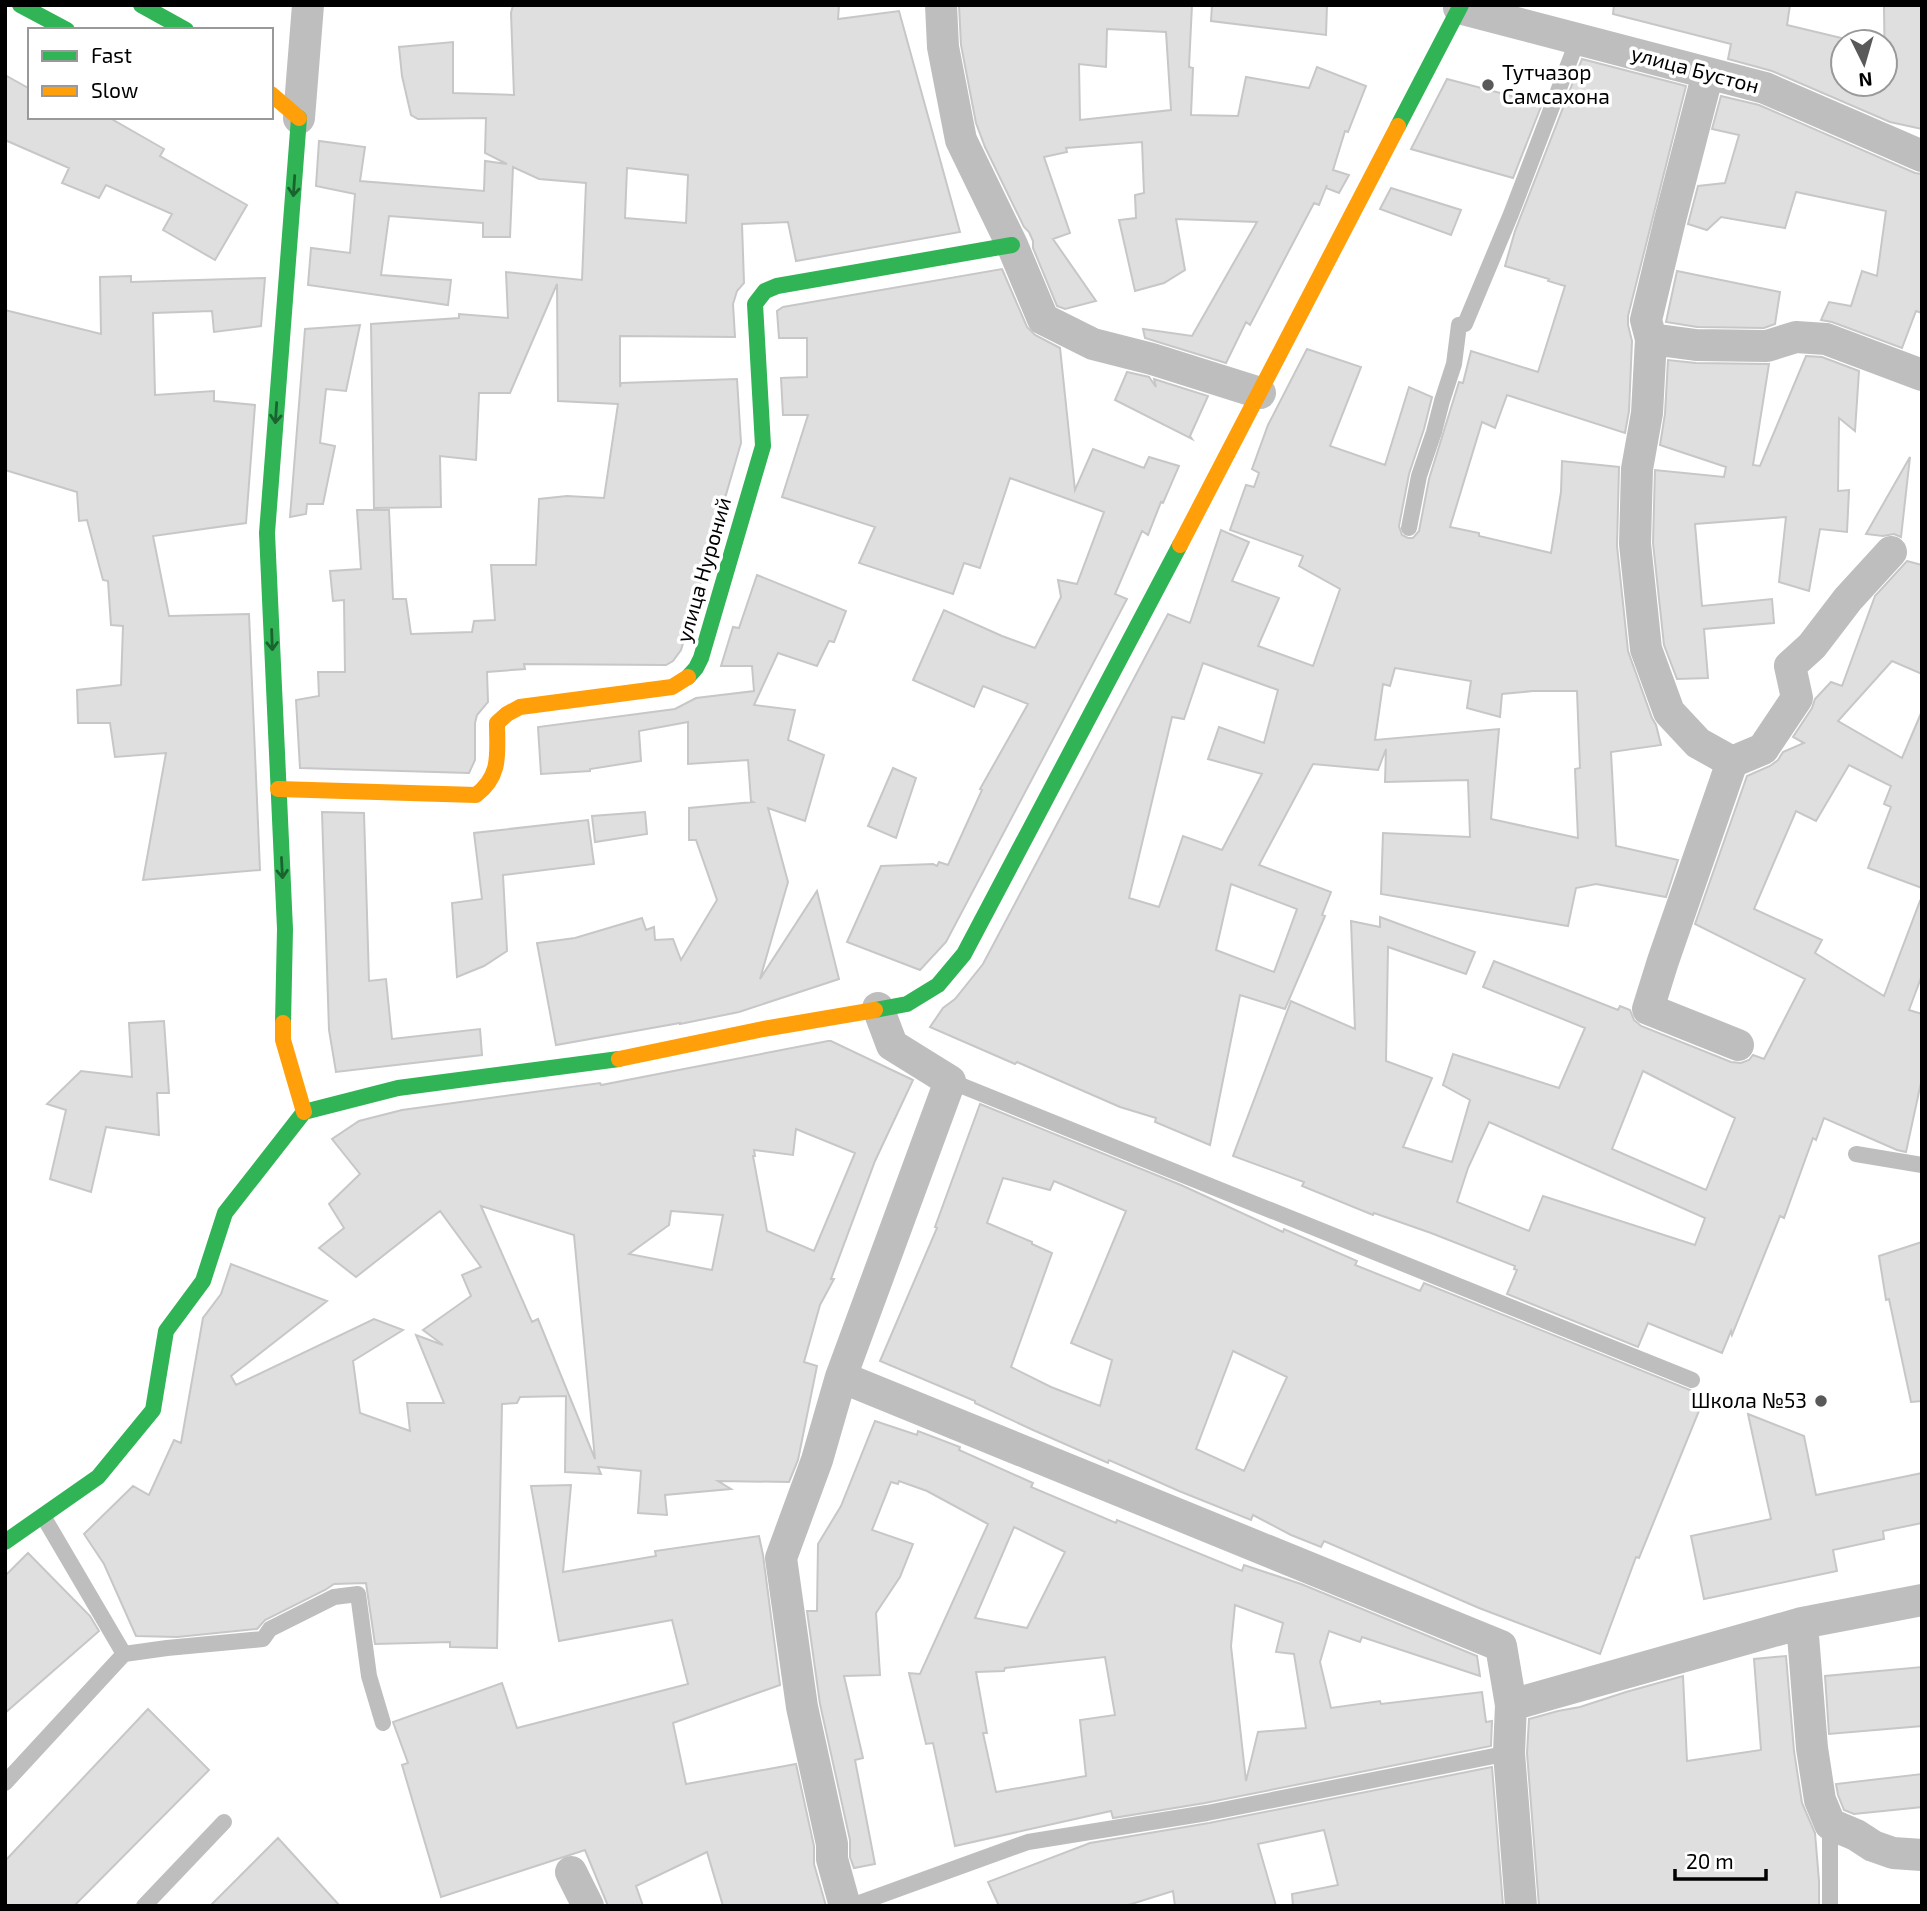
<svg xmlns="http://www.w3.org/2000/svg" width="1927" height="1911" font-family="'Exo 2',sans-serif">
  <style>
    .building { fill: #dfdfdf; stroke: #c7c7c7; stroke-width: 2; fill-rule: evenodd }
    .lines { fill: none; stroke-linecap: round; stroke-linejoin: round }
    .lane { stroke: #bebebe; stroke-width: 16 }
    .street { stroke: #bebebe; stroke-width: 32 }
    .fast { stroke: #30b455; stroke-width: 16 }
    .slow { stroke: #ff9f0a; stroke-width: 16 }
    .oneway { stroke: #1a632f }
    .poi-dot { fill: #595959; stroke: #fff; stroke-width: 2.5 }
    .labels { text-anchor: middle; stroke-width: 7; stroke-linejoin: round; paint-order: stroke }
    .street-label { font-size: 21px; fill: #000; stroke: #fff }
    .poi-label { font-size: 21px; fill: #000; stroke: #fff; text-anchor: start }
  </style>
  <rect width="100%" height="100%" fill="#fff"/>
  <path class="building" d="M 513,5 L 839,5 L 838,19 L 899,11 L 960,232 L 796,261 L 788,222 L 742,224 L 744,283 L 737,291 L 733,304 L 735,337 L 620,336 L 620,387 L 621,383 L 737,379 L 741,443 L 681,650 L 673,661 L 666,665 L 524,664 L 525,669 L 487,672 L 488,702 L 477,715 L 475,723 L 475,760 L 469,773 L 300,768 L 296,700 L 319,696 L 318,672 L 345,672 L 344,600 L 333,601 L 330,571 L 361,569 L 357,510 L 389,510 L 393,599 L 406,599 L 411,634 L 472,632 L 474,621 L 495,620 L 491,565 L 536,565 L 539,499 L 567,496 L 604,498 L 618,404 L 558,401 L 557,284 L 510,393 L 479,393 L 476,460 L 440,456 L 441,507 L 374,508 L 371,324 L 459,318 L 459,314 L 508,318 L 506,272 L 582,280 L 586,183 L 539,179 L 513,167 L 510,237 L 483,237 L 483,223 L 389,216 L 381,275 L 451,280 L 448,305 L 308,285 L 311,248 L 350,253 L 355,194 L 316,186 L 319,141 L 365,147 L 360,181 L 484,191 L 485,161 L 507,164 L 485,153 L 486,118 L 418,119 L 411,115 L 402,76 L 399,47 L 453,42 L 453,93 L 514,95 L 511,13 ZM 627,168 L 688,175 L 686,223 L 625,218 Z
    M 959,5 L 1192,5 L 1189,67 L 1193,68 L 1191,115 L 1238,116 L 1246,77 L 1309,88 L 1317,67 L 1366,86 L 1348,132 L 1345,131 L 1333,170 L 1349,175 L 1339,193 L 1326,188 L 1327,185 L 1319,205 L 1314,203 L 1250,325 L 1246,322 L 1226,363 L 1145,338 L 1143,329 L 1192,336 L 1257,222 L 1176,219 L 1185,270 L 1164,283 L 1135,291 L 1119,220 L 1136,218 L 1135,195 L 1144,193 L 1142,142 L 1066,148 L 1067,152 L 1044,157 L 1070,233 L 1053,239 L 1096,301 L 1065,309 L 1057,306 L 1033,248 L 1033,241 L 1029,232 L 1024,227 L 985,147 L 976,123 L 961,45 ZM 1107,29 L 1166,32 L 1171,110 L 1080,120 L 1079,64 L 1106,67 Z
    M 1212,5 L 1327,5 L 1326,35 L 1211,21 Z
    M 1614,5 L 1790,5 L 1787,25 L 1858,42 L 1843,42 L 1843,84 L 1885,84 L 1884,5 L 1922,5 L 1922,129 L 1890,122 L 1772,71 L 1728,59 L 1731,44 L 1613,14 Z
    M 1582,59 L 1686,86 L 1628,316 L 1628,325 L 1632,341 L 1629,411 L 1625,433 L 1507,395 L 1495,428 L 1482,422 L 1450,527 L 1479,533 L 1479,536 L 1551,553 L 1561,492 L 1562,461 L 1619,467 L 1617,546 L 1628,651 L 1652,718 L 1656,725 L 1661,745 L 1611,752 L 1616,846 L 1678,860 L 1666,897 L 1596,884 L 1576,888 L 1568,926 L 1381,894 L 1383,833 L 1470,837 L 1468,780 L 1385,782 L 1386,749 L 1378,770 L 1313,764 L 1259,865 L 1331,892 L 1322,915 L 1325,916 L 1285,1009 L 1240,995 L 1210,1145 L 1155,1122 L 1156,1118 L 1120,1107 L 1017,1062 L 1015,1064 L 930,1027 L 943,1008 L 955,999 L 983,964 L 1168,614 L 1190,623 L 1221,530 L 1249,542 L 1232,581 L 1279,598 L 1258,646 L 1313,666 L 1340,589 L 1299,566 L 1303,556 L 1230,530 L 1246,485 L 1254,487 L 1259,473 L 1252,469 L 1268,425 L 1307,349 L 1361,367 L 1330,446 L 1385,465 L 1409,387 L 1432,397 L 1424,429 L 1409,474 L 1399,526 L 1402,535 L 1408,538 L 1413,538 L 1419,531 L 1429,479 L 1459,382 L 1463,383 L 1471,351 L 1538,372 L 1565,286 L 1548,281 L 1549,279 L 1505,266 L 1515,231 ZM 1203,663 L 1278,690 L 1264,743 L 1219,727 L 1208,759 L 1262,774 L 1222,850 L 1183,836 L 1159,907 L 1129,898 L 1172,717 L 1184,719 ZM 1395,668 L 1471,681 L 1467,708 L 1500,717 L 1502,694 L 1533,691 L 1577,691 L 1580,768 L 1575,769 L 1578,838 L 1491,819 L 1499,729 L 1375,740 L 1383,684 L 1390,686 ZM 1231,884 L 1297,909 L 1274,972 L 1216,950 Z
    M 5,75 L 30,89 L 30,117 L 108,117 L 164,149 L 160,156 L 247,205 L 215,260 L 163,230 L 172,214 L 106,185 L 99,198 L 62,183 L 69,168 L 5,140 Z
    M 1447,79 L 1542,104 L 1513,178 L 1411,149 Z
    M 1721,96 L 1759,105 L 1915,173 L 1922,174 L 1922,313 L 1916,311 L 1902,348 L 1832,322 L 1821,320 L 1829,302 L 1851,306 L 1862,271 L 1877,276 L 1886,211 L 1796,192 L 1785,228 L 1721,217 L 1707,230 L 1688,224 L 1698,186 L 1725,183 L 1739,135 L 1712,129 Z
    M 1391,188 L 1461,210 L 1451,235 L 1380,209 Z
    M 1002,269 L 1027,327 L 1035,335 L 1060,348 L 1075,490 L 1093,449 L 1144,468 L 1149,457 L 1179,466 L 1163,503 L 1161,502 L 1148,535 L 1142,531 L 1115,594 L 1127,599 L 946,942 L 920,970 L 847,942 L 881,866 L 933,864 L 937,866 L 939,862 L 948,865 L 982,790 L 980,789 L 1028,704 L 983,686 L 974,707 L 913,680 L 944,610 L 1002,636 L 1035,648 L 1061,597 L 1058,580 L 1077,584 L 1104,512 L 1010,478 L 980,568 L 964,563 L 953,594 L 859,563 L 875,527 L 782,497 L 808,415 L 783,415 L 781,378 L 807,377 L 807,338 L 779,338 L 777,311 L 783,307 Z
    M 1677,271 L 1780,292 L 1775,324 L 1764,328 L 1697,327 L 1666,322 Z
    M 131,276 L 131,282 L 265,278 L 261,326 L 214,332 L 212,311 L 153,313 L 155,395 L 214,391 L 214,401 L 255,405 L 246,523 L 153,536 L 169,616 L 249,614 L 260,870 L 143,880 L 166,753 L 115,757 L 110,723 L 78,723 L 77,690 L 121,685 L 123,626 L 111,625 L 108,581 L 103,580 L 87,520 L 79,521 L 77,492 L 5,470 L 5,310 L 101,334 L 100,277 Z
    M 360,325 L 346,391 L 326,389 L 320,443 L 335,446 L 323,504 L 307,504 L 306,514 L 290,517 L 305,329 Z
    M 1806,356 L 1822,357 L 1859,371 L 1855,431 L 1839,418 L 1838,491 L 1849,490 L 1847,532 L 1820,529 L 1809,591 L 1779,582 L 1786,517 L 1695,524 L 1702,606 L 1772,599 L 1774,623 L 1704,629 L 1708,678 L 1677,679 L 1664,645 L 1653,543 L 1655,470 L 1724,477 L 1726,467 L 1660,445 L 1665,414 L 1668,360 L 1696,363 L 1769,364 L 1753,465 L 1760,466 Z
    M 1127,372 L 1149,377 L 1156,387 L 1154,379 L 1208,396 L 1190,436 L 1192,439 L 1115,400 Z
    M 1910,457 L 1901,537 L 1894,534 L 1883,536 L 1866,534 Z
    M 1907,561 L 1922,565 L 1922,674 L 1892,661 L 1838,721 L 1902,758 L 1922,711 L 1922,888 L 1868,868 L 1891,807 L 1884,804 L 1891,786 L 1849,765 L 1816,821 L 1796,811 L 1754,909 L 1822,940 L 1815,953 L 1884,996 L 1920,901 L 1922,902 L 1922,975 L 1909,1010 L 1922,1014 L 1922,1078 L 1906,1152 L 1897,1150 L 1824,1118 L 1816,1140 L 1813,1138 L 1784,1218 L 1780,1216 L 1732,1335 L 1731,1331 L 1722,1353 L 1648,1323 L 1638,1347 L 1507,1294 L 1517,1270 L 1514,1269 L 1515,1266 L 1431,1233 L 1374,1213 L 1373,1215 L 1302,1186 L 1304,1182 L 1233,1156 L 1291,1001 L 1355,1029 L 1351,921 L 1380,927 L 1380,917 L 1475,952 L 1466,974 L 1388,947 L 1386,1061 L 1432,1078 L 1403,1147 L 1452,1162 L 1470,1100 L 1443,1085 L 1453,1054 L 1559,1088 L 1585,1028 L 1483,987 L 1494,961 L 1618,1010 L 1620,1006 L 1630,1010 L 1634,1020 L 1641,1026 L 1731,1062 L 1741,1063 L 1749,1060 L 1753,1055 L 1764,1059 L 1805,979 L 1695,924 L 1747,776 L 1770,766 L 1778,760 L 1783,752 L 1804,743 L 1793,737 L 1812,708 L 1815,699 L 1831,682 L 1842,686 L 1875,596 ZM 1643,1071 L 1735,1118 L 1706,1190 L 1612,1149 ZM 1489,1122 L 1705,1218 L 1695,1245 L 1543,1196 L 1529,1231 L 1457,1202 L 1468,1168 Z
    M 757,575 L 846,611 L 834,642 L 829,641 L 817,666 L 778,653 L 754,705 L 795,710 L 788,740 L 824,755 L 805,821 L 768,808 L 788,882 L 760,979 L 817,891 L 839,979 L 739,1012 L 680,1024 L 680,1023 L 556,1045 L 537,943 L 575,938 L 642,918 L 646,930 L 654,927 L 655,940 L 673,939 L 681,960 L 717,900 L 696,840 L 689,840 L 689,808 L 753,802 L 751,801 L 748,760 L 688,764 L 688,722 L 639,731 L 641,761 L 590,769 L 590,771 L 541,774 L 538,727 L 675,709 L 696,698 L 754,691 L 752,666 L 721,666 L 733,627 L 739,628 Z
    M 893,768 L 916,778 L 896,838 L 868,826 Z
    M 322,812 L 364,813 L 369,981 L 386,979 L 392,1039 L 480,1029 L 482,1055 L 336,1072 L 329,1030 Z
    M 645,812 L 647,834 L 595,842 L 592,816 Z
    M 588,820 L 594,864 L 503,875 L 507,951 L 484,966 L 457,977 L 452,903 L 482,899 L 474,833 Z
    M 164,1021 L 169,1093 L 157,1093 L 159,1135 L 106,1127 L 91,1192 L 50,1179 L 66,1110 L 47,1104 L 81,1071 L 132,1077 L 129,1023 Z
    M 828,1041 L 831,1041 L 913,1080 L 875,1161 L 831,1279 L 834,1279 L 820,1305 L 804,1362 L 817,1366 L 798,1460 L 789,1482 L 718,1481 L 731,1489 L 665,1495 L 667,1515 L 638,1513 L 641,1471 L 598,1467 L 601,1474 L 565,1472 L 566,1396 L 520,1397 L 517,1403 L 502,1404 L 497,1648 L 450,1647 L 450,1642 L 375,1644 L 366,1583 L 334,1584 L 325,1590 L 265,1620 L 257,1629 L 177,1637 L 136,1636 L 104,1564 L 84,1534 L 133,1486 L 149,1495 L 174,1440 L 181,1443 L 203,1318 L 221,1294 L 231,1264 L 327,1301 L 231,1376 L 236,1385 L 374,1319 L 403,1330 L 353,1361 L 360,1413 L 410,1431 L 407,1403 L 444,1403 L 416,1335 L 443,1345 L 423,1330 L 471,1296 L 462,1275 L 481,1267 L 440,1211 L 356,1277 L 319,1248 L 344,1228 L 329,1204 L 360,1174 L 332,1139 L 359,1121 L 402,1110 L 600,1083 L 601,1085 ZM 796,1129 L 855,1153 L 814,1251 L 767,1231 L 753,1156 L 755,1156 L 754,1150 L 793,1155 ZM 481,1206 L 574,1235 L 595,1459 L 538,1319 L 532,1322 ZM 671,1211 L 723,1215 L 712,1270 L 629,1254 L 669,1225 Z
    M 980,1104 L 1181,1185 L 1283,1232 L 1284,1229 L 1357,1261 L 1355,1265 L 1420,1291 L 1424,1283 L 1705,1396 L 1639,1558 L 1636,1557 L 1600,1654 L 1479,1608 L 1324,1541 L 1321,1547 L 1291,1535 L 1253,1515 L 1251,1520 L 1179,1491 L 1109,1460 L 1108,1463 L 1033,1430 L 975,1403 L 975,1401 L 880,1361 L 937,1228 L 935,1227 ZM 1003,1178 L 1050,1190 L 1054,1181 L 1126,1211 L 1071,1343 L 1112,1360 L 1100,1406 L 1051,1387 L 1011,1367 L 1052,1253 L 1032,1244 L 1032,1242 L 987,1223 ZM 1233,1351 L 1287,1377 L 1244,1471 L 1196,1449 Z
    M 1922,1242 L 1922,1401 L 1911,1402 L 1889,1299 L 1886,1300 L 1879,1256 Z
    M 1748,1414 L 1804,1436 L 1816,1495 L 1922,1473 L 1922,1523 L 1883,1531 L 1884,1539 L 1833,1550 L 1837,1571 L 1704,1599 L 1691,1536 L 1771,1519 Z
    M 875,1421 L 917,1435 L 918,1431 L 960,1447 L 959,1450 L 1033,1483 L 1031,1487 L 1116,1523 L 1117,1520 L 1242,1571 L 1244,1565 L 1301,1584 L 1477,1656 L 1480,1676 L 1362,1637 L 1360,1642 L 1329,1631 L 1320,1662 L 1331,1708 L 1380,1701 L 1381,1704 L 1482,1692 L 1486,1722 L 1492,1721 L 1491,1746 L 1205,1803 L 1113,1818 L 1111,1811 L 955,1846 L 933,1743 L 926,1744 L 909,1673 L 920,1674 L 988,1524 L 927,1491 L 899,1481 L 898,1484 L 891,1482 L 872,1530 L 913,1544 L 900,1577 L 876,1613 L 880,1675 L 844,1676 L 863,1758 L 855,1760 L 875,1864 L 854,1868 L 850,1857 L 850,1840 L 820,1704 L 807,1611 L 817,1611 L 818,1544 L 841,1506 ZM 1014,1527 L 1065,1552 L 1027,1628 L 975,1618 ZM 1235,1605 L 1283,1623 L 1276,1652 L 1294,1654 L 1306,1728 L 1258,1732 L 1246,1781 L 1231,1646 ZM 1105,1657 L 1115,1715 L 1080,1720 L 1086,1776 L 996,1792 L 983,1733 L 987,1733 L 976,1672 L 1004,1671 L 1005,1668 Z
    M 571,1485 L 563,1572 L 656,1556 L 655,1551 L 759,1536 L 763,1555 L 780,1685 L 673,1723 L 686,1784 L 796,1764 L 814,1846 L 814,1864 L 826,1906 L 723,1906 L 707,1852 L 636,1886 L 643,1906 L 608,1906 L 585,1850 L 441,1897 L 402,1765 L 408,1763 L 393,1722 L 502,1683 L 517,1728 L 688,1684 L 672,1620 L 559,1641 L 531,1486 Z
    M 28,1553 L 90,1616 L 99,1631 L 5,1713 L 5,1576 Z
    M 1786,1656 L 1794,1751 L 1802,1803 L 1815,1833 L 1819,1881 L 1819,1906 L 1539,1906 L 1527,1753 L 1529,1719 L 1558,1711 L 1580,1707 L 1626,1692 L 1683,1676 L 1687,1761 L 1761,1750 L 1754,1659 Z
    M 1922,1667 L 1922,1726 L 1829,1734 L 1825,1676 Z
    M 148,1709 L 209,1770 L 74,1906 L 5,1906 L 5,1861 Z
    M 1492,1767 L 1503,1906 L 1293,1906 L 1292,1894 L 1338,1885 L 1324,1830 L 1258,1844 L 1276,1906 L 1175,1906 L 1173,1891 L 1125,1906 L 999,1906 L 988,1882 L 1090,1843 L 1209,1823 Z
    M 1922,1774 L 1922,1807 L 1854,1814 L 1844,1810 L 1838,1795 L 1836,1784 Z
    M 278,1838 L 340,1906 L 210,1906 Z"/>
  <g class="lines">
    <path class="lane" d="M 1409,528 L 1419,476 L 1434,432 L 1442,401 L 1454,364 L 1459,325 L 1465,324 L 1511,214 L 1578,39
      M 950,1081 L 1692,1380
      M 1856,1154 L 1922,1165
      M 43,1516 L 124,1654 L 167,1648 L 263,1639 L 270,1629 L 334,1597 L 358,1594 L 369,1676 L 383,1723
      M 5,1783 L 124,1654
      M 1830,1824 L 1830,1906
      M 144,1906 L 224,1822
      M 851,1906 L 1028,1842 L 1207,1813 L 1509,1753"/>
    <path class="street" d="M 941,5 L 943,47 L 961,140 L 1012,245 L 1043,319 L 1093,344 L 1152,359 L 1260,393
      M 1459,8 L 1765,88 L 1922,156
      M 1708,73 L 1670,220 L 1646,320 L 1651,339 L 1647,413 L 1637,469 L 1635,544 L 1646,649 L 1669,712 L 1698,743 L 1732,762 L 1663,961 L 1648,1009 L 1738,1045
      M 299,118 L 308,5
      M 1651,339 L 1696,345 L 1767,346 L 1796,337 L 1826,339 L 1922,375
      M 1732,762 L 1763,749 L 1797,698 L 1790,666 L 1812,646 L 1848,599 L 1891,552
      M 841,1377 L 1501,1646 L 1511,1705 L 1509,1753 L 1521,1906
      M 1802,1623 L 1812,1748 L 1820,1800 L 1830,1824 L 1856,1835 L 1873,1846 L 1893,1853 L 1922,1855
      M 1511,1705 L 1802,1623 L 1922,1600
      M 571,1872 L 588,1906
      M 845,1906 L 832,1859 L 832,1844 L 802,1707 L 781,1558 L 817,1460 L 841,1377 L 950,1081 L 892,1045 L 878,1008"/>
    <path class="fast" d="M 20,5 L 67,30
      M 141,5 L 186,30
      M 1398,126 L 1461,5
      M 688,677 L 696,668 L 701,658 L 763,446 L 755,304 L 765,291 L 777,286 L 1012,245
      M 875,1010 L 907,1004 L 938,985 L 964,954 L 1180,545
      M 283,1023 L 285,929 L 267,533 L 299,118
      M 5,1542 L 98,1477 L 153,1410 L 166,1331 L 203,1281 L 225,1213 L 304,1112 L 398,1088 L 619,1059"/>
    <path class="slow" d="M 271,94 L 299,118
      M 1180,545 L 1398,126
      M 278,789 L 476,795 C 502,775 497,753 497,723 L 507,714 L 520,707 L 672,687 L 688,677
      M 283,1023 L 283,1040 L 304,1112
      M 619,1059 L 763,1029 L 875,1010"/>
  </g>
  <defs><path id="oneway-shaft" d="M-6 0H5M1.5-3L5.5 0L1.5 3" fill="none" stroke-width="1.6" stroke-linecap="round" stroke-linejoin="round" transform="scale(1.75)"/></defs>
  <g class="oneway">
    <use href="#oneway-shaft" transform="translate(294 186) rotate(94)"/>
    <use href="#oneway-shaft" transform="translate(276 413) rotate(94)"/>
    <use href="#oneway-shaft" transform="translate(272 640) rotate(88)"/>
    <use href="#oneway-shaft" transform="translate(282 868) rotate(87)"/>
  </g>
  <g class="poi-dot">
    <circle cx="1488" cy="85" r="7"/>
    <circle cx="1821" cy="1401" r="7"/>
  </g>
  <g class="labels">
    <g class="street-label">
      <text transform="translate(1695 70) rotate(15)" y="7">улица Бустон</text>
      <text transform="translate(704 570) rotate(-74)" y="7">улица Нуроний</text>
    </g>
    <g class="poi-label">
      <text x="1502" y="80">Тутчазор<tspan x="1502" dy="24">Самсахона</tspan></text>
      <text x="1807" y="1408" text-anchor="end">Школа №53</text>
    </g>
  </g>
  <rect width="1927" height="1911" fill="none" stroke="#000000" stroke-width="14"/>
  <rect x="28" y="28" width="245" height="91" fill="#ffffff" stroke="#999999" stroke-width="2"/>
  <rect x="42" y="51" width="35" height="10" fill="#30b455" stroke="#999999" stroke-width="2"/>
  <text x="91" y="63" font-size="21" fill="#000000">Fast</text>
  <rect x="42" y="86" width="35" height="10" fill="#ff9f0a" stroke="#999999" stroke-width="2"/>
  <text x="91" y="98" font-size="21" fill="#000000">Slow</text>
  <g transform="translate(1864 63) rotate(175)"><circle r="33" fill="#ffffff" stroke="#999999" stroke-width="2"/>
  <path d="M0-5L12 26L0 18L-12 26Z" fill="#595959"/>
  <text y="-10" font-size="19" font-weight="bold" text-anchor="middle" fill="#000000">N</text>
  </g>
  <path d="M1675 1869v10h91v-10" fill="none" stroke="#000000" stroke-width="3.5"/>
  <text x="1686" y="1869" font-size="21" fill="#000000" stroke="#ffffff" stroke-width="5" paint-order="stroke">20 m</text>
</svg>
